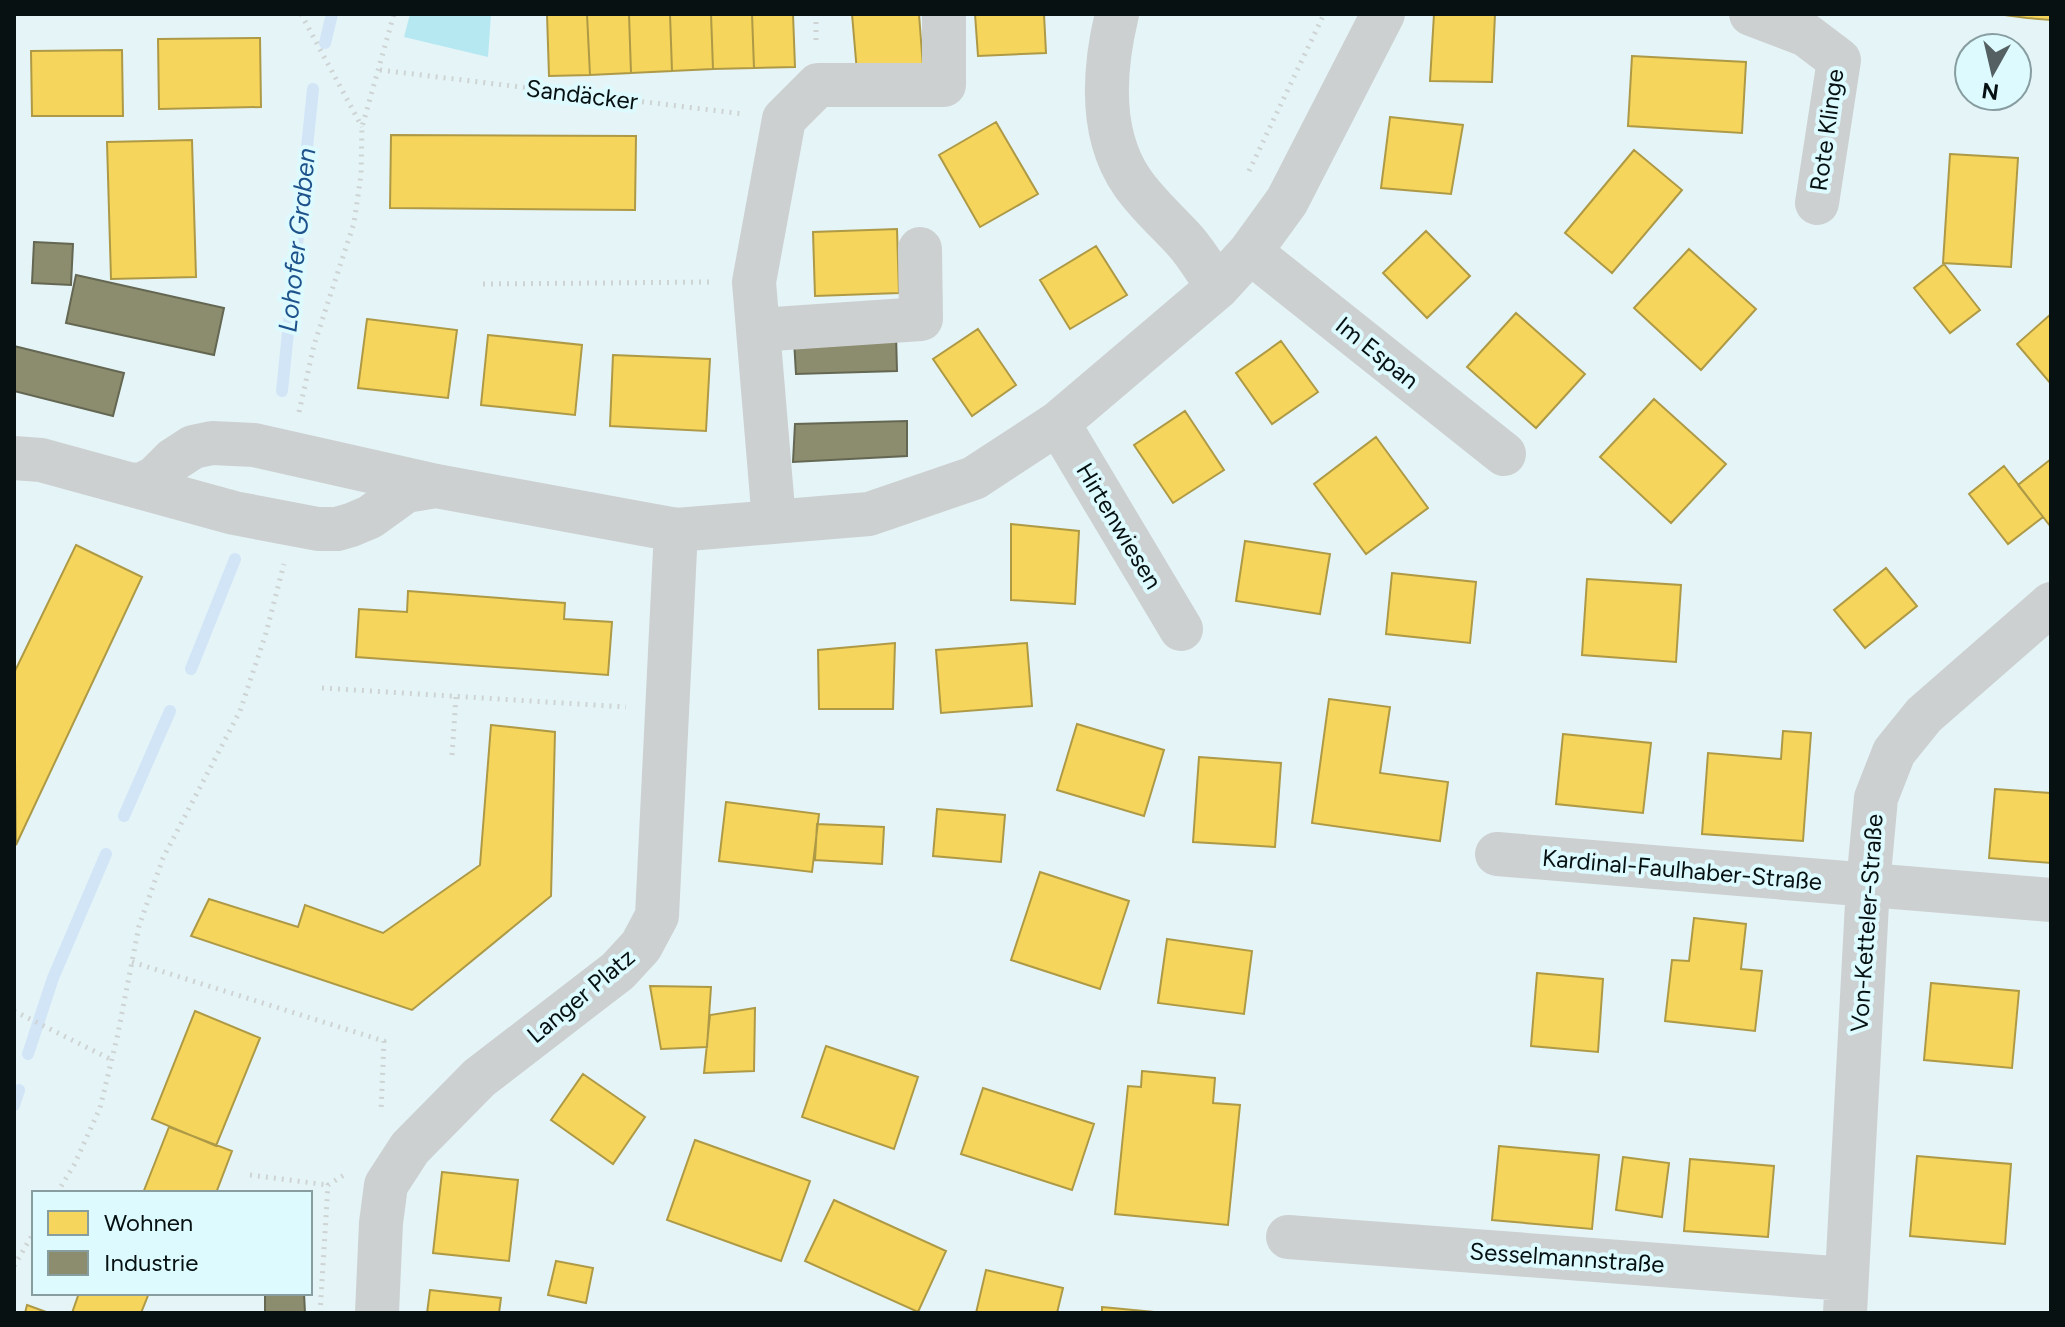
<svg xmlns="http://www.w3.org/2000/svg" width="2065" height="1327" font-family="Figtree,sans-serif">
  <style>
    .green { fill: #b6e8f2 }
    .homes { fill: #f6d55c; stroke: #ae9a46; stroke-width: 2 }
    .industry { fill: #8c8c6e; stroke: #646752; stroke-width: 2 }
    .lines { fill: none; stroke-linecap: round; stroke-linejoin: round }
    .stream { stroke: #d1e5f7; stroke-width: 12 }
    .path { stroke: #ced3d4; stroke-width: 5; stroke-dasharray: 2 6; stroke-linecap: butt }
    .minor { stroke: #cdd0d1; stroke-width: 44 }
    .labels { text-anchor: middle; stroke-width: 8; stroke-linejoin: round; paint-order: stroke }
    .street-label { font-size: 24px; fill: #071112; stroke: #ddfaff }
    .water-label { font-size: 26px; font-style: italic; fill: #1d528b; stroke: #ddfaff }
  </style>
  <rect width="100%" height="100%" fill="#e5f4f7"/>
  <path class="green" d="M 410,14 L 491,14 L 488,57 L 404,37 Z"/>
  <path class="homes" d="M 547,14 L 587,14 L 590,75 L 549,76 Z
    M 587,14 L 629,14 L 631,73 L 590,75 Z
    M 629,14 L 670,14 L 672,71 L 631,73 Z
    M 670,14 L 711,14 L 713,69 L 672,71 Z
    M 711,14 L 752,14 L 754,68 L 713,69 Z
    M 752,14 L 793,14 L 795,67 L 754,68 Z
    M 852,14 L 919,14 L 923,67 L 857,72 Z
    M 975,14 L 1044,14 L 1046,53 L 978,56 Z
    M 1434,14 L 1495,14 L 1492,82 L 1430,81 Z
    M 1997,14 L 2051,14 L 2051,20 L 2027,18 Z
    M 260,38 L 261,107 L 159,109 L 158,39 Z
    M 122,50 L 123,116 L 32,116 L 31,51 Z
    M 1632,56 L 1746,62 L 1742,133 L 1628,126 Z
    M 1390,117 L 1463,125 L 1451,194 L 1381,188 Z
    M 996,122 L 1038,194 L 980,227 L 939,155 Z
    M 391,135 L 636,136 L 635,210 L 390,208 Z
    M 192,140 L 196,277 L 111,279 L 107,142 Z
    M 1634,150 L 1682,190 L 1612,273 L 1565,233 Z
    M 1950,154 L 2018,158 L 2011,267 L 1943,263 Z
    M 897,229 L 899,293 L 815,296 L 813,232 Z
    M 1426,231 L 1470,276 L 1427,318 L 1383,273 Z
    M 1096,246 L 1127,295 L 1070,329 L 1040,280 Z
    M 1689,249 L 1756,309 L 1701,370 L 1634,308 Z
    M 1944,264 L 1980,310 L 1950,333 L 1914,288 Z
    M 1516,313 L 1585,374 L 1536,428 L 1467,367 Z
    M 2051,314 L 2051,384 L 2017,344 Z
    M 367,319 L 457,330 L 448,398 L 358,388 Z
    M 978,329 L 1016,385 L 972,416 L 933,359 Z
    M 488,335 L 582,345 L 575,415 L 481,405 Z
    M 1281,341 L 1318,392 L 1272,424 L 1236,373 Z
    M 613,355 L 710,359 L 706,431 L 610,426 Z
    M 1654,399 L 1726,464 L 1671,523 L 1600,457 Z
    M 1185,411 L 1224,470 L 1173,503 L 1134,445 Z
    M 1376,437 L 1428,508 L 1366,554 L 1314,484 Z
    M 2051,459 L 2051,527 L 2018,485 Z
    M 2004,466 L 2043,517 L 2008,544 L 1969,494 Z
    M 1011,524 L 1079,531 L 1075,604 L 1011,600 Z
    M 1245,541 L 1330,554 L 1320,614 L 1236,601 Z
    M 76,545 L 142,577 L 16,845 L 14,673 Z
    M 1886,568 L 1917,606 L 1865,648 L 1834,610 Z
    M 1392,573 L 1476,582 L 1470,643 L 1386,634 Z
    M 1587,579 L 1681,585 L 1676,662 L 1582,655 Z
    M 408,591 L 565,603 L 564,619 L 612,622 L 608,675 L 356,657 L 359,609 L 407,612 Z
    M 895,643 L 893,709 L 819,709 L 818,650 Z
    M 1027,643 L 1032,706 L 941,713 L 936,650 Z
    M 1329,699 L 1390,707 L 1380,773 L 1448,782 L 1440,841 L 1312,823 Z
    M 1077,724 L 1164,750 L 1144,816 L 1057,790 Z
    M 491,725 L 555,732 L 551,896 L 412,1010 L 191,936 L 209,899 L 298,927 L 305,905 L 383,933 L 480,865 Z
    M 1783,731 L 1811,733 L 1803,841 L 1702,834 L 1708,753 L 1781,759 Z
    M 1563,734 L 1651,743 L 1643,813 L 1556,804 Z
    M 1199,757 L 1281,763 L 1275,847 L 1193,842 Z
    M 1995,789 L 2051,793 L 2051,863 L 1989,858 Z
    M 726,802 L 819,814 L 812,872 L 719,861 Z
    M 937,809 L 1005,815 L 1001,862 L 933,856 Z
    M 817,824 L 884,827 L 882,864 L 815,860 Z
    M 1040,872 L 1129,901 L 1100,989 L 1011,960 Z
    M 1694,918 L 1746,924 L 1741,969 L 1762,971 L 1755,1031 L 1665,1021 L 1672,960 L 1689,961 Z
    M 1167,939 L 1252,951 L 1244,1014 L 1158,1003 Z
    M 1537,973 L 1603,979 L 1598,1052 L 1531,1046 Z
    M 1931,983 L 2019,991 L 2012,1068 L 1924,1060 Z
    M 650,986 L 711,987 L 707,1047 L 661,1049 Z
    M 755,1008 L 754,1071 L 704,1073 L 710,1015 Z
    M 195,1011 L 260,1038 L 216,1146 L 152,1119 Z
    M 826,1046 L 918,1077 L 894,1149 L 802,1117 Z
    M 1142,1071 L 1215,1078 L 1213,1103 L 1240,1105 L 1228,1225 L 1115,1214 L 1128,1086 L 1141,1087 Z
    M 583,1074 L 645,1117 L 613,1164 L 551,1120 Z
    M 983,1088 L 1094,1124 L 1072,1190 L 961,1154 Z
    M 169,1127 L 232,1151 L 216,1193 L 143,1193 Z
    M 695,1140 L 810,1181 L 781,1261 L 667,1220 Z
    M 1499,1146 L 1599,1155 L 1592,1229 L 1492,1220 Z
    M 1917,1156 L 2011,1164 L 2005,1244 L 1910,1236 Z
    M 1623,1157 L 1669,1163 L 1662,1217 L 1616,1210 Z
    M 1690,1159 L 1774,1166 L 1768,1237 L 1684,1231 Z
    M 442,1172 L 518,1180 L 509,1261 L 433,1253 Z
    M 834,1200 L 946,1251 L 918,1312 L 805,1261 Z
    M 556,1261 L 593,1268 L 586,1303 L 548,1295 Z
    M 986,1270 L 1063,1288 L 1057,1313 L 976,1313 Z
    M 430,1290 L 501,1298 L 499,1313 L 427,1313 Z
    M 79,1293 L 149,1293 L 141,1313 L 72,1313 Z
    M 27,1305 L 49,1313 L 25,1313 Z
    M 1102,1307 L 1165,1313 L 1102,1313 Z"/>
  <path class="industry" d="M 34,242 L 73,244 L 71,285 L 32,283 Z
    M 76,275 L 224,308 L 214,355 L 66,323 Z
    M 896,334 L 897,371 L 796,374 L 794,340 Z
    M 14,346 L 124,373 L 113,416 L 14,391 Z
    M 907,421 L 907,456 L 793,462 L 795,424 Z
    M 265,1293 L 304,1293 L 305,1313 L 265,1313 Z"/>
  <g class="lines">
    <path class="stream" d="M 325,43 L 332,14
      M 282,391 L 313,89
      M 191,669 L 235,559
      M 124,816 L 170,711
      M 28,1054 L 53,978 L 106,854
      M 14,1105 L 19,1090"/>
    <path class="path" d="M 301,14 L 362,127
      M 816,14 L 816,44
      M 380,70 L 744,114
      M 1249,171 L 1324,14
      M 483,284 L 713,282
      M 299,412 L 314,345 L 354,223 L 361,175 L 362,127 L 394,14
      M 322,688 L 626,707
      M 452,755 L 456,697
      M 132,962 L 384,1041 L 381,1112
      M 14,1011 L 112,1060
      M 250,1175 L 328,1185
      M 57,1193 L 74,1165 L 100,1108 L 117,1038 L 139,926 L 163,858 L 240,711 L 266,633 L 284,564
      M 14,1266 L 34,1232
      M 320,1313 L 328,1185 L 344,1175"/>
    <path class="minor" d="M 1117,14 C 1104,68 1099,134 1132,182 C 1147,204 1168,222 1186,242 C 1198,256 1207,272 1218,287
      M 1751,14 L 1806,35 L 1839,60 L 1817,203
      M 1250,252 L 1504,454
      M 758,330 L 921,319 L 920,249
      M 1058,423 L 1181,629
      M 14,458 L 41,460 L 234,513 L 318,529 L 337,529 L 351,525 L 370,517 L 406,491 L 436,486
      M 133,485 L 143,484 L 155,478 L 173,460 L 193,447 L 212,443 L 254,445 L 436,486 L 676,530 L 869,514 L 974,478 L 1058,423 L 1218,287 L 1250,252 L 1287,201 L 1383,14
      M 774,521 L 754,282 L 784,119 L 818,85 L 944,85 L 944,14
      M 1497,854 L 2051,900
      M 1288,1237 L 1846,1279
      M 377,1313 L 381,1223 L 386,1185 L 410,1148 L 479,1078 L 618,971 L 641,946 L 657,916 L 676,530
      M 1845,1313 L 1868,885 L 1876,798 L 1894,752 L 1924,715 L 2051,604"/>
  </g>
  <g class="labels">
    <g class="street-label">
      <text transform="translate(582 95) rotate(7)" y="8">Sandäcker</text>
      <text transform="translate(1827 130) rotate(-82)" y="8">Rote Klinge</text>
      <text transform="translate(1377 353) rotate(39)" y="8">Im Espan</text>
      <text transform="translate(1119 526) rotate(59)" y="8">Hirtenwiesen</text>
      <text transform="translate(1682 870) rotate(5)" y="8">Kardinal-Faulhaber-Straße</text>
      <text transform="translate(1867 923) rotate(-86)" y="8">Von-Ketteler-Straße</text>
      <text transform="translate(581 996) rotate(-40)" y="8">Langer Platz</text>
      <text transform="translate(1567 1258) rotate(4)" y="8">Sesselmannstraße</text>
    </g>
    <g class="water-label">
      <text transform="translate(297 240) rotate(-84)" y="9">Lohofer Graben</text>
    </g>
  </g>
  <rect width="2065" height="1327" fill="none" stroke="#071112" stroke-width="32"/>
  <rect x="32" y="1191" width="280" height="104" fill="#ddfaff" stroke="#879da0" stroke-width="2"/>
  <rect x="48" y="1211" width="40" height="24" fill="#f6d55c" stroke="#879da0" stroke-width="2"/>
  <text x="104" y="1231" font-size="24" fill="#071112">Wohnen</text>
  <rect x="48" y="1251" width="40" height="24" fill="#8c8c6e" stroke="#879da0" stroke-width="2"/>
  <text x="104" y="1271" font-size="24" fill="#071112">Industrie</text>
  <g transform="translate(1993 72) rotate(188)"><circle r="38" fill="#ddfaff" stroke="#879da0" stroke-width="2"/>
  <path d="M0-6L14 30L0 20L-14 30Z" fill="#556062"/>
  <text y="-12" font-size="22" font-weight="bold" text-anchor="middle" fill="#071112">N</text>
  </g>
</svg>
